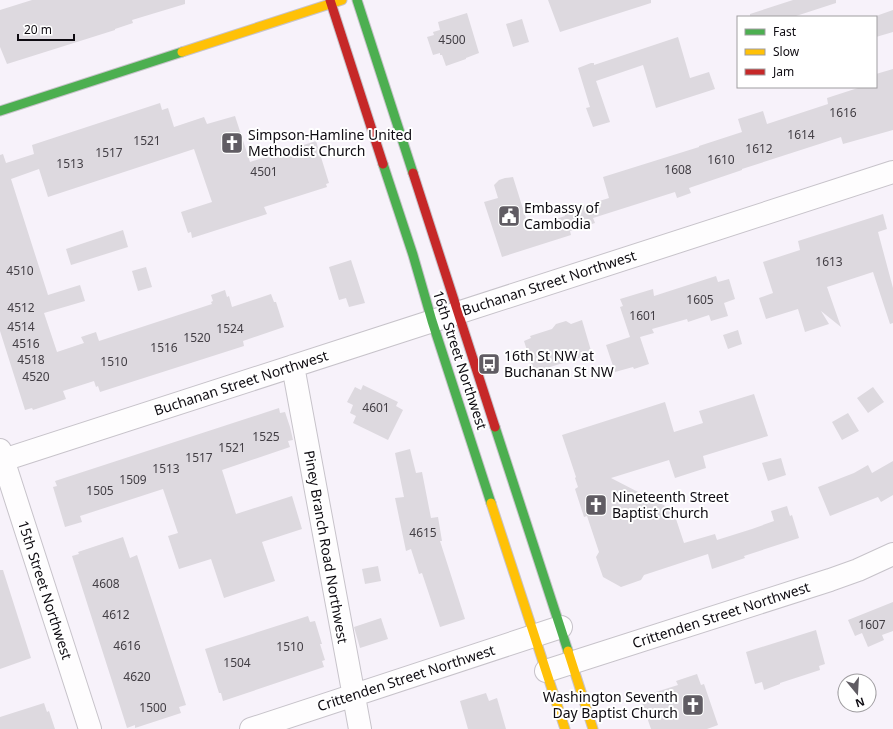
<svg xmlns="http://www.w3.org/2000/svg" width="893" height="729" font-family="'Noto Sans',sans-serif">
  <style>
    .building { fill: #ddd9df }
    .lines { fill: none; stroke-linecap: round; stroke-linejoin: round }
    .street-casing { stroke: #c7c3ca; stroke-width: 24 }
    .fast-casing { stroke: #c7c3ca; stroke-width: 11 }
    .slow-casing { stroke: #c7c3ca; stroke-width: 11 }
    .jam-casing { stroke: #c7c3ca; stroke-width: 11 }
    .street { stroke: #fefdfe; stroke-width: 22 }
    .fast { stroke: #4caf50; stroke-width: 9 }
    .slow { stroke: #ffc107; stroke-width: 9 }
    .jam { stroke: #c62828; stroke-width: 9 }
    .labels { text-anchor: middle; stroke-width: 4; stroke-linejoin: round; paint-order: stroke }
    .number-label { font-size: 12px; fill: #423e44 }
    .poi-label { font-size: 14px; fill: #0e0b11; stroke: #fff; text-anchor: start }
    .street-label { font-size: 14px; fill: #0e0b11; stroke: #fff }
  </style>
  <rect width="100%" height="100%" fill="#f7f2fa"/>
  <path class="building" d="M 32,0 L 185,0 L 185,4 L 132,20 L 133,23 L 115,29 L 115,30 L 7,64 L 0,47 L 0,10 Z
    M 548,0 L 651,0 L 651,3 L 560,32 Z
    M 793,0 L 836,0 L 836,3 L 793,17 L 750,17 L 750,14 Z
    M 893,10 L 893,32 L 876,37 L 876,16 Z
    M 467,13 L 479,53 L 466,58 L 466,59 L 446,66 L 442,55 L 440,55 L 440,53 L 433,55 L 427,37 L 434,35 L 433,32 L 440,30 L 438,22 Z
    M 522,19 L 529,42 L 513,47 L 506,24 Z
    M 678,37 L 690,78 L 709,72 L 715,89 L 656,108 L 643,65 L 596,81 L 610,122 L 593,127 L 586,108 L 590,107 L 578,68 L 591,63 L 594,63 L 594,65 Z
    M 893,69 L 893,130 L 843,144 L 841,137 L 838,138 L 742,169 L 742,170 L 689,188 L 691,193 L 677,198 L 675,192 L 593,218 L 595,223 L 570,231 L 571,235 L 502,257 L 484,202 L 498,198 L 494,185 L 499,180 L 505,178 L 513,177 L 529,228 L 565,216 L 564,212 L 609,198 L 603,177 L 699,147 L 699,146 L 742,132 L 738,119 L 763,111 L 767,124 L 828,104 L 827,98 L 861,87 L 876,87 L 876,74 Z
    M 160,103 L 162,110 L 168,108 L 174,127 L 204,117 L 207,124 L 235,116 L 250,162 L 316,141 L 329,183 L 326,184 L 327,187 L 264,207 L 267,214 L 192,238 L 191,232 L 188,233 L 181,212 L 212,202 L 194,149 L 48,197 L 39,169 L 11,179 L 48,295 L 80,285 L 85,301 L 44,313 L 57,352 L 84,343 L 81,337 L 96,332 L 99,341 L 212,304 L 211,302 L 213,301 L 211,295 L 225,290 L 227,297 L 229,296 L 232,307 L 271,294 L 274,302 L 276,302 L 284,327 L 243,341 L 244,346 L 100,392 L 98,386 L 96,387 L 94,381 L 63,391 L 66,399 L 33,410 L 32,408 L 25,410 L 0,331 L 0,155 L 3,154 L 6,163 L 34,154 L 32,145 Z
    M 883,214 L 887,229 L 878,232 L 893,288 L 893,323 L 890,324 L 873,272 L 827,287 L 841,327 L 821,311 L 829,324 L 805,332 L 798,309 L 766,319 L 759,298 L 773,293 L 763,262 L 800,250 L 798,241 Z
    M 123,230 L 128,247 L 71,265 L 66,249 Z
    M 351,260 L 365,303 L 349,307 L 346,298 L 339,300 L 329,267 Z
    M 146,267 L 152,287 L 138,291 L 132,271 Z
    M 716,276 L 718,282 L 729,279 L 735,299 L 724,303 L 728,316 L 711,321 L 709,315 L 688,322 L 687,319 L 652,329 L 654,333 L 640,337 L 649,364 L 634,369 L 633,367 L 615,372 L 606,345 L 630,337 L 620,307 L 623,306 L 620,299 L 653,289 L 654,296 Z
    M 582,320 L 592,354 L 534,372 L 524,341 L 531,338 L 530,336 L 552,329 L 556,324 L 566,321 L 571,324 Z
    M 738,330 L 742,344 L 728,349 L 723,335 Z
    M 363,385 L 398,402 L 396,406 L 403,410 L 388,440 L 353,423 L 356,416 L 350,413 L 353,405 L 347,402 L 355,387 L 361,390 Z
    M 873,387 L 884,402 L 868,413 L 857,398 Z
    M 754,394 L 768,436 L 703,456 L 706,468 L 675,478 L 669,460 L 611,478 L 673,510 L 684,543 L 715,534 L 717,540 L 752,529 L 774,521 L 771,511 L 787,506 L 790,516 L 792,515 L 799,538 L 744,556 L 745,558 L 712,569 L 708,554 L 644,575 L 641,580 L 621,587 L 603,577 L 596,557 L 599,552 L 587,516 L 584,517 L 575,489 L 578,487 L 575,478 L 576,477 L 562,435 L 665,402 L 674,432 L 703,423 L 699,411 Z
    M 279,408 L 280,413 L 285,412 L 290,427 L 293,440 L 288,441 L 290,447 L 222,470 L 236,514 L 292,496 L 302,529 L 262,542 L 275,581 L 224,598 L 211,559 L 179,569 L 168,536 L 178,533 L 163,489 L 80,516 L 82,522 L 65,527 L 53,487 L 57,486 L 55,481 Z
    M 848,413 L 859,431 L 842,440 L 832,422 Z
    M 410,449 L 416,473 L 422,472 L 431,518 L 438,517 L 442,541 L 440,541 L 465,619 L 440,627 L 422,573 L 419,574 L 411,549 L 406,551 L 395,498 L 404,497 L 395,453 Z
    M 781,458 L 786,475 L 768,481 L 762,463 Z
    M 893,461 L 893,495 L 881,502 L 878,497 L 830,516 L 818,487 L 854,473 L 868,465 L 872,473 Z
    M 123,537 L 130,558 L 137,555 L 186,705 L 179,707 L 181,713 L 135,728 L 135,725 L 127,728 L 72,556 L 79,554 L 78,552 Z
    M 378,566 L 381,581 L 365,584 L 362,569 Z
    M 0,570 L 3,570 L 31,658 L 0,669 Z
    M 893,602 L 893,631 L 882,635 L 884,640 L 868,647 L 862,633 L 855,636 L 848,620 Z
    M 308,616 L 310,622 L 315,621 L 322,644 L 320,644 L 325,660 L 322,661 L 324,667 L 223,701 L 221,693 L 219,693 L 205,649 Z
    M 381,618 L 388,639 L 360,648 L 354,627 Z
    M 816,630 L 825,664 L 819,666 L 820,670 L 780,683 L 780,684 L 764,690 L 762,682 L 755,684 L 746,652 Z
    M 697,674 L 701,685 L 704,684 L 718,725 L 707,729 L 651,729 L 640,697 L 678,685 L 676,681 Z
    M 486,693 L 489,701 L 497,698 L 506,729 L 468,729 L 460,701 Z
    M 44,703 L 47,712 L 49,711 L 55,729 L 0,729 L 0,717 Z"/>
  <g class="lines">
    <g class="street-casing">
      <path id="street" d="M 293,366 L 360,729
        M 0,450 L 90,729
        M 0,461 L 893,172
        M 546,671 L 830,580 L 858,570 L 893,554
        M 251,729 L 561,627"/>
    </g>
    <g class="fast-casing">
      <path id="fast" d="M 357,0 L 413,173
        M 0,111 L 182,52
        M 383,164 L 413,255 L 432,321 L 491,503
        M 495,427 L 568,651"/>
    </g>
    <g class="slow-casing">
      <path id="slow" d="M 182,52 L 342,0
        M 491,503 L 565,729
        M 568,651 L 593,729"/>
    </g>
    <g class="jam-casing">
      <path id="jam" d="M 330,0 L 383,164
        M 413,173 L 495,427"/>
    </g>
    <use href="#street" class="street"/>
    <use href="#fast" class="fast"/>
    <use href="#slow" class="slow"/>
    <use href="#jam" class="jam"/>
  </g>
  <defs>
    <g id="church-square" transform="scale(1.15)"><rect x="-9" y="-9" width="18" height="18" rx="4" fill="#605c63" stroke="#fff"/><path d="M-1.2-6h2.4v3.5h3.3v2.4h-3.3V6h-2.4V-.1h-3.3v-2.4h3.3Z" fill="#fff"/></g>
    <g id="civic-square" transform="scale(1.15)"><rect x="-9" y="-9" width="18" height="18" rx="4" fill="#605c63" stroke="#fff"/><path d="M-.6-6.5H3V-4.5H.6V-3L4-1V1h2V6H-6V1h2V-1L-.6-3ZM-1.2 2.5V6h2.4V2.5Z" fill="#fff"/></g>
    <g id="bus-square" transform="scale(1.15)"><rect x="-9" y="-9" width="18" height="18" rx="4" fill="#605c63" stroke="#fff"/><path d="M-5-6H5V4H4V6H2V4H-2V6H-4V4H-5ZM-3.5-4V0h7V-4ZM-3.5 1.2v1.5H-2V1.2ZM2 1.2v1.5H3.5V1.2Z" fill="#fff"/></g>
  </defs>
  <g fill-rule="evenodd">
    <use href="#church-square" x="232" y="143"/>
    <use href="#civic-square" x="509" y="216"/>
    <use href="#bus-square" x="489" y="364"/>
    <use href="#church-square" x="596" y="505"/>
    <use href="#church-square" x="693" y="705"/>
  </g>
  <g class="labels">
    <g class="number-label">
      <text x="452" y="44">4500</text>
      <text x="843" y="117">1616</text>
      <text x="801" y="139">1614</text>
      <text x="147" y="145">1521</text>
      <text x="759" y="153">1612</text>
      <text x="109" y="157">1517</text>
      <text x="721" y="164">1610</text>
      <text x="70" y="168">1513</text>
      <text x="678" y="174">1608</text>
      <text x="264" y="176">4501</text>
      <text x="829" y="266">1613</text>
      <text x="20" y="275">4510</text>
      <text x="700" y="304">1605</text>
      <text x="21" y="312">4512</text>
      <text x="643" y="320">1601</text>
      <text x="21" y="331">4514</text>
      <text x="230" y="333">1524</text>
      <text x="197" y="342">1520</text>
      <text x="26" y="348">4516</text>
      <text x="164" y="352">1516</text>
      <text x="31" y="364">4518</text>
      <text x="114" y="366">1510</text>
      <text x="36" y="381">4520</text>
      <text x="376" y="412">4601</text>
      <text x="266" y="441">1525</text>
      <text x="232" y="452">1521</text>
      <text x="199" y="462">1517</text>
      <text x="166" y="473">1513</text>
      <text x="133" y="484">1509</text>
      <text x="100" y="495">1505</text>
      <text x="423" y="537">4615</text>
      <text x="106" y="588">4608</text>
      <text x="116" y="619">4612</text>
      <text x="872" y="629">1607</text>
      <text x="127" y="650">4616</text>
      <text x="290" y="651">1510</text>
      <text x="237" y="667">1504</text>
      <text x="137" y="681">4620</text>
      <text x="153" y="712">1500</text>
    </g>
    <g class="poi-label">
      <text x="248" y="140">Simpson-Hamline United<tspan x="248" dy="16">Methodist Church</tspan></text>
      <text x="524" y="213">Embassy of<tspan x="524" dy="16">Cambodia</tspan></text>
      <text x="504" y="361">16th St NW at<tspan x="504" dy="16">Buchanan St NW</tspan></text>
      <text x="612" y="502">Nineteenth Street<tspan x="612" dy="16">Baptist Church</tspan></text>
      <text x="678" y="702" text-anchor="end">Washington Seventh<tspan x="678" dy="16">Day Baptist Church</tspan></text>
    </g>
    <g class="street-label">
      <text transform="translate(549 283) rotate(-18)" y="5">Buchanan Street Northwest</text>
      <text transform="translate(460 360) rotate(72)" y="5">16th Street Northwest</text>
      <text transform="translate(241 383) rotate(-18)" y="5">Buchanan Street Northwest</text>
      <text transform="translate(326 547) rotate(80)" y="5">Piney Branch Road Northwest</text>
      <text transform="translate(45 590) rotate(72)" y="5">15th Street Northwest</text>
      <text transform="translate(721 615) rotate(-18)" y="5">Crittenden Street Northwest</text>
      <text transform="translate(406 678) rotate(-18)" y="5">Crittenden Street Northwest</text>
    </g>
  </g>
  <rect x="737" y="16" width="140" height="72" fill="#ffffff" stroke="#9f9da0"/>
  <rect x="745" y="29" width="20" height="6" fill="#4caf50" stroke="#9f9da0"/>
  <text x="773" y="36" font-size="12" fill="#0e0b11">Fast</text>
  <rect x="745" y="49" width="20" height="6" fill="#ffc107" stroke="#9f9da0"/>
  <text x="773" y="56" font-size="12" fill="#0e0b11">Slow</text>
  <rect x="745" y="69" width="20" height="6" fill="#c62828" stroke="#9f9da0"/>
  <text x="773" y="76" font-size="12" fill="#0e0b11">Jam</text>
  <g transform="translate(857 693) rotate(162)"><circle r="19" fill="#ffffff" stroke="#9f9da0"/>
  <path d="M0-3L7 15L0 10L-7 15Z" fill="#605c63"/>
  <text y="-6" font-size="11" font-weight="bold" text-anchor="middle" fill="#0e0b11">N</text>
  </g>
  <path d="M18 34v6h56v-6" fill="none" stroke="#0e0b11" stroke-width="2"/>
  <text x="24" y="34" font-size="12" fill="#0e0b11" stroke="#ffffff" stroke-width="3" paint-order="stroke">20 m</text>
</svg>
